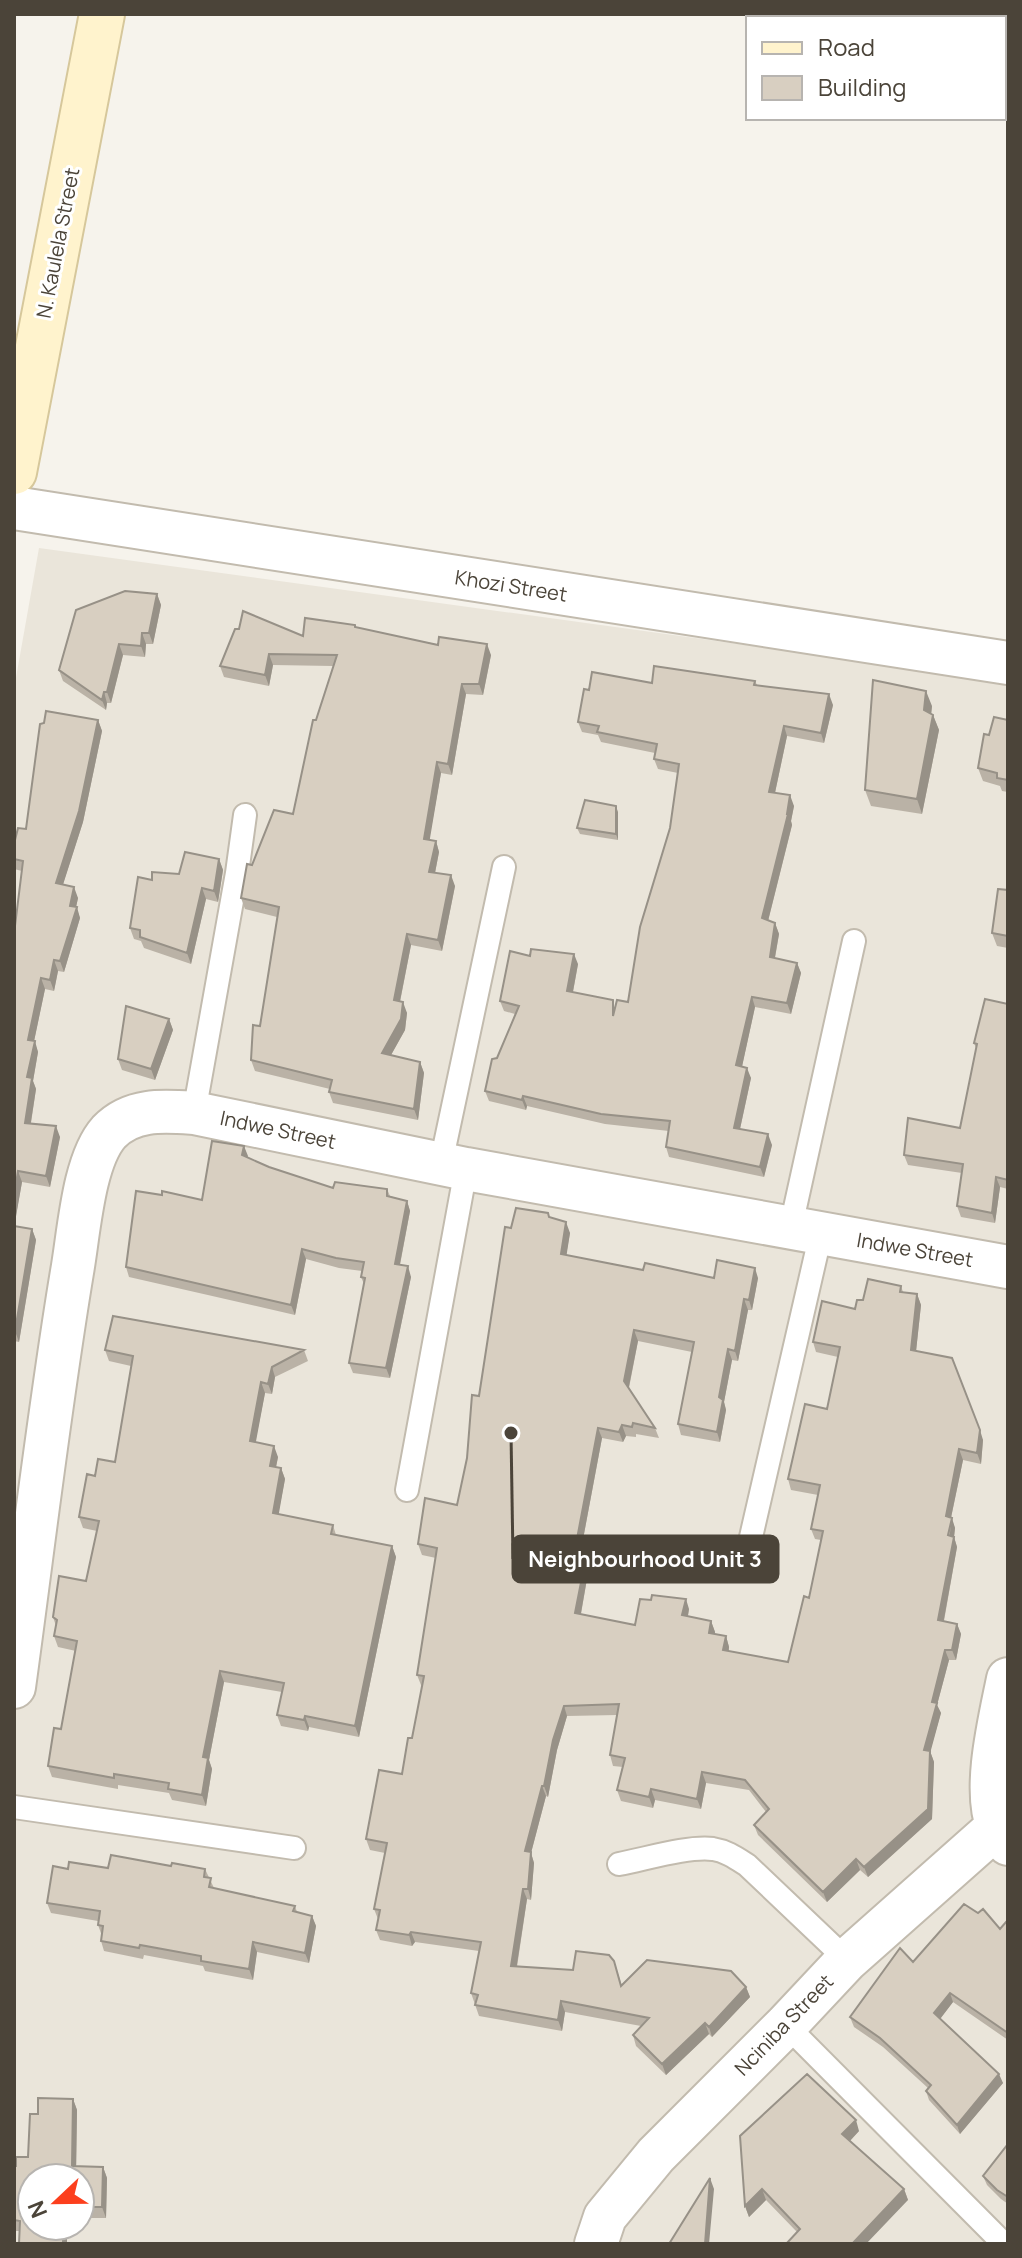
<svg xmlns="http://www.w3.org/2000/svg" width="1022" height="2258" font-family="Manrope,sans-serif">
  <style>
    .residential { fill: #eae5da; fill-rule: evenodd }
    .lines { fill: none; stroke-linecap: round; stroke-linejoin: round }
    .lane-casing { stroke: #c2bbae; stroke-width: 26 }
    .street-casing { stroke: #c2bbae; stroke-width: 46 }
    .secondary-casing { stroke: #d6c79b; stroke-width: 48 }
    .lane { stroke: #fff; stroke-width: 22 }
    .street { stroke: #fff; stroke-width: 42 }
    .secondary { stroke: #fff3cd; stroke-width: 44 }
    .wall { fill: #bab2a6 }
    .shaded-wall { fill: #979187 }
    .building { fill: #d8cfc1; stroke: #979187; stroke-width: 2 }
    .labels { text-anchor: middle; stroke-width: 6; stroke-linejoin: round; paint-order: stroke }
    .street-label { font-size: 20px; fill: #4b4439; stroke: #fff }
    .leader { fill: none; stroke: #4b4439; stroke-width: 3 }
    .callout-dot { fill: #4b4439; stroke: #fff; stroke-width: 3 }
    .callout { fill: #4b4439; stroke: #4b4439; stroke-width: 3 }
    .callout-label { font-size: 22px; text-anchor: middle; font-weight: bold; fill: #fff }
  </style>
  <rect width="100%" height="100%" fill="#f6f3ec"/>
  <path class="residential" d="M 39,548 L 1008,681 L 1008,2244 L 14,2244 L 14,689 ZM 32,2178 L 80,2178 L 80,2226 L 32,2226 Z"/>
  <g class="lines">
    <g class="lane-casing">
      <path id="lane" d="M 194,1113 L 237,873 L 245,815
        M 441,1163 L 504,867
        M 791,1226 L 854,941
        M 407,1490 L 466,1169
        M 745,1563 L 821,1233
        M 14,1807 L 294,1848
        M 619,1864 C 646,1859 687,1846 713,1849 C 726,1851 736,1858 747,1865 L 847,1960
        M 786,2025 L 1004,2244"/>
    </g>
    <g class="street-casing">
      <path id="street" d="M 14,508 L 1008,663
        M 1008,1679 C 1000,1719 982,1790 998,1828 C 1000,1833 1005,1839 1008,1844
        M 14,1687 C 33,1549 49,1410 72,1272 C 79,1233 83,1161 109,1132 C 132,1108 164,1111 194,1113 L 466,1169 L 1008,1267
        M 596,2244 L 605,2217 L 656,2155 L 786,2025 L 847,1960 L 997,1827"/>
    </g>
    <g class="secondary-casing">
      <path id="secondary" d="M 14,472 L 102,14"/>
    </g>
    <use href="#lane" class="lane"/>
    <use href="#street" class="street"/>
    <use href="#secondary" class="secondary"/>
  </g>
  <path class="wall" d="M 157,594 L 161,605 L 153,644 L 146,644 L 145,657 L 123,655 L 111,703 L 107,703 L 106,710 L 63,681 L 59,670 Z
    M 356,628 L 491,655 L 483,695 L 466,694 L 452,775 L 441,773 L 429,840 L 436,841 L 439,852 L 435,873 L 455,886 L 442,951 L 411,945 L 400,1002 L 407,1013 L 405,1030 L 391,1055 L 420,1062 L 424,1073 L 418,1120 L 333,1103 L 329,1092 L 330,1089 L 255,1071 L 251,1060 L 260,1026 L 277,917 L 245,909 L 241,898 L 252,865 L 293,814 L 316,720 L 333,666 L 273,665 L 269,686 L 224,677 L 220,666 L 303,636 Z
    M 755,681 L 757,685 L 833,705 L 824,743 L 787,736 L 775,793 L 794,806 L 791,821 L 792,825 L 768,921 L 775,923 L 779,934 L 775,958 L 797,963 L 801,973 L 791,1014 L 755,1007 L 742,1066 L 751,1078 L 740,1129 L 772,1145 L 764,1177 L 669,1157 L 666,1147 L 669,1131 L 605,1124 L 527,1106 L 526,1110 L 489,1101 L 485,1091 L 515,1014 L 504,1011 L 500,1001 L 530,956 L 578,964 L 573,992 L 615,1007 L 628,1002 L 670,828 L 678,773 L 658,769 L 654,759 L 655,753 L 601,742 L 598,735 L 582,732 L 578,722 L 589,690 L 652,683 Z
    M 932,706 L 931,714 L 933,715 L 939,730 L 922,814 L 871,806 L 865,790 Z
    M 98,720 L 102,731 L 83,822 L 63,884 L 78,898 L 76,907 L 80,918 L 64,972 L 58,971 L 54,991 L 45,989 L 34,1041 L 38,1052 L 33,1081 L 36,1089 L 31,1123 L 60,1137 L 50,1187 L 22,1182 L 14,1226 L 32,1229 L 36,1240 L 19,1342 L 14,1341 L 14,934 L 22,871 L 14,869 L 14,844 L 26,829 Z
    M 1008,720 L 1008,792 L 1002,791 L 1000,786 L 983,781 L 978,768 L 989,735 Z
    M 618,812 L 618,840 L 580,834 L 577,828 Z
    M 219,859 L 223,870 L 218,902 L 206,899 L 191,964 L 144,948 L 141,941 L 134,939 L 130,928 L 152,880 L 179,874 Z
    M 1008,890 L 1008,948 L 997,946 L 992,933 Z
    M 1008,1004 L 1008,1189 L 1000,1187 L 995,1223 L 961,1217 L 957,1206 L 962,1173 L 908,1165 L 904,1155 L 960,1128 L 976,1048 L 974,1043 Z
    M 169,1019 L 173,1030 L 155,1080 L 122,1070 L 118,1059 Z
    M 244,1146 L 247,1157 L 269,1167 L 333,1188 L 387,1189 L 390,1196 L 407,1201 L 410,1211 L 400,1265 L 411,1277 L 390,1378 L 353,1373 L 349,1363 L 364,1284 L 361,1277 L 362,1271 L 339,1268 L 306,1259 L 295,1315 L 129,1277 L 126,1267 L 202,1200 Z
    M 548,1213 L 550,1218 L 570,1233 L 566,1255 L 643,1270 L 714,1278 L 758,1278 L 752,1310 L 748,1310 L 738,1361 L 732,1360 L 724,1402 L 726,1410 L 720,1442 L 681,1435 L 678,1424 L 692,1352 L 638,1341 L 629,1388 L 655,1428 L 659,1438 L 636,1434 L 636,1437 L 626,1436 L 623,1442 L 602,1438 L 579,1561 L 585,1562 L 588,1573 L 581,1614 L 635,1625 L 689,1609 L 688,1616 L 711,1621 L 715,1632 L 715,1634 L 726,1636 L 729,1647 L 729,1651 L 788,1662 L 809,1598 L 821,1540 L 815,1539 L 811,1529 L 818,1495 L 791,1490 L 788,1479 L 827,1409 L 838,1357 L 816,1352 L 813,1342 L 855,1309 L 863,1300 L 901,1286 L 903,1292 L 917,1294 L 921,1305 L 916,1351 L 983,1440 L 981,1464 L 963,1460 L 951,1518 L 955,1528 L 954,1537 L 957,1547 L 944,1621 L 957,1624 L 961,1634 L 956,1660 L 949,1660 L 937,1705 L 941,1713 L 930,1751 L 934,1762 L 932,1819 L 868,1877 L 860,1870 L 827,1902 L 758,1835 L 754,1825 L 766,1812 L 749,1790 L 706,1783 L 701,1809 L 655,1800 L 653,1808 L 621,1801 L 617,1790 L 623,1767 L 613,1766 L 610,1755 L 617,1715 L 567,1716 L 557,1750 L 548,1797 L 546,1796 L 531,1853 L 534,1863 L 531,1900 L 527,1899 L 517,1967 L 573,1970 L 614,1961 L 622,1986 L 746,1987 L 750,1997 L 712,2037 L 709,2034 L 666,2075 L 636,2046 L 633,2035 L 641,2026 L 565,2012 L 562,2031 L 479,2016 L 471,1993 L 479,1951 L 415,1942 L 412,1946 L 380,1940 L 376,1930 L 378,1919 L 374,1909 L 385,1853 L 370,1850 L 366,1839 L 402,1774 L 412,1738 L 422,1686 L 421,1685 L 417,1675 L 436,1558 L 422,1555 L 418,1544 L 457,1505 L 467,1458 L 511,1228 Z
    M 105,1350 L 304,1350 L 308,1361 L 275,1377 L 272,1394 L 265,1393 L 255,1443 L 278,1457 L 276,1467 L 281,1468 L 285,1479 L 278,1515 L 333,1525 L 336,1535 L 392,1546 L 396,1557 L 359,1737 L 309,1727 L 308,1731 L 281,1726 L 277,1715 L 282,1692 L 224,1682 L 209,1760 L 212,1769 L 206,1806 L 172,1800 L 169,1793 L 118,1785 L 118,1789 L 52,1777 L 48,1766 L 61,1729 L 76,1651 L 58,1647 L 54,1636 L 56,1626 L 53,1617 L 86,1581 L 97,1531 L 83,1528 L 79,1517 L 95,1476 L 115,1462 L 131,1366 L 109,1361 Z
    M 171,1866 L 205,1869 L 214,1888 L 295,1906 L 297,1912 L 312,1916 L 316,1926 L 309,1963 L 257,1952 L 253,1980 L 205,1971 L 203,1966 L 144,1955 L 143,1959 L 104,1951 L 101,1941 L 102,1936 L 98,1925 L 98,1921 L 51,1913 L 47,1903 L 68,1869 Z
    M 1008,1923 L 1008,2040 L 953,2002 L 940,2019 L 1003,2083 L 960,2134 L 929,2100 L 926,2091 L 928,2088 L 883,2047 L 854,2027 L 850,2017 L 913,1962 L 1000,1929 Z
    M 73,2099 L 77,2110 L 76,2166 L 103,2167 L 107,2178 L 106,2218 L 80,2218 L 80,2178 L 32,2226 L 67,2226 L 67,2244 L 20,2231 L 14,2231 L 14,2166 L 28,2157 L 38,2114 Z
    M 859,2131 L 850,2141 L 904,2189 L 908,2200 L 797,2232 L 766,2200 L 749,2217 L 745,2206 L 740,2136 Z
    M 1008,2144 L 1008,2204 L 1001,2199 L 987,2185 L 983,2176 Z"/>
  <path class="shaded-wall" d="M 157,594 L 161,605 L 153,644 L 149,633 Z
    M 142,633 L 146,644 L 145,657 L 141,646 Z
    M 119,644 L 123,655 L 111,703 L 107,692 Z
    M 487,644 L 491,655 L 483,695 L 479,684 Z
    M 269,654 L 273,665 L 269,686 L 265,675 Z
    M 462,684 L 466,694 L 452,775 L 448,764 Z
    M 926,691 L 932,706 L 930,725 L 924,710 Z
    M 104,692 L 107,703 L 106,710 L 102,700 Z
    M 829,694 L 833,705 L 824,743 L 821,733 Z
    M 933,715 L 939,730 L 922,814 L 917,799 Z
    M 98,720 L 102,731 L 83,822 L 60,894 L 56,883 Z
    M 784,726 L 787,736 L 773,802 L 769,792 Z
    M 437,762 L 441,773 L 428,850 L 424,839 Z
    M 790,795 L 794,806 L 791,821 L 792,825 L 766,929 L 762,918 Z
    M 616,806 L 618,812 L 618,840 L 616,834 Z
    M 436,841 L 439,852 L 433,883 L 429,872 Z
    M 219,859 L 223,870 L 218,902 L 214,891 Z
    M 451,875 L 455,886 L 442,951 L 438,940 Z
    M 74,887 L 78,898 L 75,912 L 77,907 L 80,918 L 64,972 L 60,961 Z
    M 202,888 L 206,899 L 191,964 L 187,953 Z
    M 775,923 L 779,934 L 773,968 L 770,957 Z
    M 407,934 L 411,945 L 398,1011 L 394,1000 Z
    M 574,954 L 578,964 L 571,1002 L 567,991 Z
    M 54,960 L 58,971 L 54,991 L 50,980 Z
    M 797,963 L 801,973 L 791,1014 L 787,1003 Z
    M 41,978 L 45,989 L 32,1051 L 28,1040 Z
    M 752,997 L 755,1007 L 740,1076 L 736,1065 Z
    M 403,1002 L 407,1013 L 405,1030 L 386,1064 L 382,1053 Z
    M 169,1019 L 173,1030 L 155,1080 L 151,1069 Z
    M 35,1041 L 38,1052 L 33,1081 L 36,1089 L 29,1134 L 25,1123 L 27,1077 Z
    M 420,1062 L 424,1073 L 418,1120 L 414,1109 Z
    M 747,1068 L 751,1078 L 738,1138 L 734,1128 Z
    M 523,1096 L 527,1106 L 526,1110 L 522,1100 Z
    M 56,1126 L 60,1137 L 50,1187 L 46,1176 Z
    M 768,1134 L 772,1145 L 764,1177 L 760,1167 Z
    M 244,1146 L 248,1156 L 245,1165 L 242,1155 Z
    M 18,1171 L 22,1182 L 14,1228 L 14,1196 Z
    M 996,1177 L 1000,1187 L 995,1223 L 992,1213 Z
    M 407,1201 L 410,1211 L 398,1274 L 395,1264 Z
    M 566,1222 L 570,1233 L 565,1265 L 561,1254 Z
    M 32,1229 L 36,1240 L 19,1342 L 15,1331 Z
    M 302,1249 L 306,1259 L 295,1315 L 291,1305 Z
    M 408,1266 L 411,1277 L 390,1378 L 386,1368 Z
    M 755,1268 L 758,1278 L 752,1310 L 749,1300 Z
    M 917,1294 L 921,1305 L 915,1361 L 911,1350 Z
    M 744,1299 L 748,1310 L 738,1361 L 735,1351 Z
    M 634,1330 L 638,1341 L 628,1391 L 624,1381 Z
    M 728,1349 L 732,1360 L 724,1402 L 726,1410 L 720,1442 L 717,1432 L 719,1397 Z
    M 272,1367 L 275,1377 L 272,1394 L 268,1384 Z
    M 261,1382 L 265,1393 L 254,1452 L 250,1441 Z
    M 622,1425 L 626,1436 L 623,1442 L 619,1432 Z
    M 598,1428 L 602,1438 L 577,1571 L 573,1560 Z
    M 980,1430 L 983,1440 L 981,1464 L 977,1453 Z
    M 274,1446 L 278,1457 L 274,1477 L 270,1466 Z
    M 959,1449 L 963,1460 L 949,1527 L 946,1516 Z
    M 281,1468 L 285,1479 L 277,1524 L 273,1513 Z
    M 952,1518 L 955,1528 L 954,1537 L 957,1547 L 942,1630 L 938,1620 Z
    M 392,1546 L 396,1557 L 359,1737 L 355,1726 Z
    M 585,1562 L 588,1573 L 579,1624 L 575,1613 Z
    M 686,1599 L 689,1609 L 686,1626 L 682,1615 Z
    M 711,1621 L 715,1632 L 713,1644 L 709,1633 Z
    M 957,1624 L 961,1634 L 956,1660 L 952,1650 Z
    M 726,1636 L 729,1647 L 727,1661 L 723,1650 Z
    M 945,1650 L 949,1660 L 937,1705 L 941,1713 L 928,1761 L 924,1750 L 932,1702 Z
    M 220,1671 L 224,1682 L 209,1760 L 212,1769 L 206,1806 L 202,1795 L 203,1757 Z
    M 564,1706 L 567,1716 L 557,1750 L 548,1797 L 544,1786 L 553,1740 Z
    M 305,1716 L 309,1727 L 308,1731 L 304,1720 Z
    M 930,1751 L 934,1762 L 932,1819 L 868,1877 L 864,1867 Z
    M 702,1772 L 706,1783 L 701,1809 L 697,1799 Z
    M 542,1786 L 546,1796 L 531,1853 L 534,1863 L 531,1900 L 528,1889 L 525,1851 Z
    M 651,1789 L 655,1800 L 653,1808 L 649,1797 Z
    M 856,1859 L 860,1870 L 827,1902 L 823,1892 Z
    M 523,1889 L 527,1899 L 515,1977 L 511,1966 Z
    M 312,1916 L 316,1926 L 309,1963 L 305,1953 Z
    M 411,1932 L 415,1942 L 412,1946 L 409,1935 Z
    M 253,1942 L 257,1952 L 253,1980 L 249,1969 Z
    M 746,1987 L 750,1997 L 712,2037 L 709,2027 Z
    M 950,1993 L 953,2002 L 937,2023 L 934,2013 Z
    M 561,2001 L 565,2012 L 562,2031 L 558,2020 Z
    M 705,2023 L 709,2034 L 666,2075 L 662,2064 Z
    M 999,2074 L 1003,2083 L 960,2134 L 957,2125 Z
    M 73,2099 L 77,2110 L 76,2177 L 72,2166 Z
    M 856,2120 L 859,2131 L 846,2145 L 842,2134 Z
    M 103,2167 L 107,2178 L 106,2218 L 102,2207 Z
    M 710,2178 L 714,2189 L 709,2244 L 705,2244 Z
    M 762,2189 L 766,2200 L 749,2217 L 745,2206 Z
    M 904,2189 L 908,2200 L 866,2244 L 852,2244 Z
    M 63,2226 L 67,2226 L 67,2244 L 63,2244 Z"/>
  <path class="building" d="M 125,591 L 157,594 L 149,633 L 142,633 L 141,646 L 119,644 L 107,692 L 104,692 L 102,700 L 59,670 L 76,610 Z
    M 243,611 L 303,636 L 305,618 L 355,625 L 355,627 L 438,645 L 439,637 L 487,644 L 479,684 L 462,684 L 448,764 L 437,762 L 424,839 L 436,841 L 429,872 L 451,875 L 438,940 L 407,934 L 394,1000 L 403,1002 L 401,1019 L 382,1053 L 420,1062 L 414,1109 L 329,1092 L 332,1080 L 251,1060 L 253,1025 L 260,1026 L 279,907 L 241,898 L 247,864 L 252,865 L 274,810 L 293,814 L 313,720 L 316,720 L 337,655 L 269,654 L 265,675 L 220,666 L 235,629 L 239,629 Z
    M 654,666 L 755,681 L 754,685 L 829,694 L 821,733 L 784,726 L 769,792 L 790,795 L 787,814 L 788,814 L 762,918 L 775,923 L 770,957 L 797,963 L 787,1003 L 752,997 L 736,1065 L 747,1068 L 734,1128 L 768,1134 L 760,1167 L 666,1147 L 670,1121 L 601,1114 L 523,1096 L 522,1100 L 485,1091 L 492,1059 L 497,1058 L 519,1006 L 500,1001 L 510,951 L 530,956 L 531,949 L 574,954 L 567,991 L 613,1000 L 613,1016 L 617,1000 L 628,1002 L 640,927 L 670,828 L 679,764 L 654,759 L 657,744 L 597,732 L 599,726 L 578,722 L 584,689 L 589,690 L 592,672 L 652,683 Z
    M 873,680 L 926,691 L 924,710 L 933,715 L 917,799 L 865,790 Z
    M 46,711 L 98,720 L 79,811 L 56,883 L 74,887 L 70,906 L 77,907 L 60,961 L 54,960 L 50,980 L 41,978 L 28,1040 L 35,1041 L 27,1077 L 32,1078 L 25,1123 L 56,1126 L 46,1176 L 18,1171 L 14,1196 L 14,934 L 23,861 L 14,859 L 14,844 L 18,828 L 26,829 L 40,724 L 44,723 Z
    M 994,717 L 1008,720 L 1008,780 L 997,778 L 997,773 L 978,768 L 984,734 L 989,735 Z
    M 585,800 L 616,806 L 616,834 L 577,828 Z
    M 185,852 L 219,859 L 214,891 L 202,888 L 187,953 L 140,937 L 140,930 L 130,928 L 138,877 L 152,880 L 152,872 L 179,874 Z
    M 998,889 L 1008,890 L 1008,936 L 992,933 Z
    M 985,999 L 1008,1004 L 1008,1180 L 996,1177 L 992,1213 L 957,1206 L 963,1164 L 904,1155 L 908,1118 L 960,1128 L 977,1044 L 974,1043 Z
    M 126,1006 L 169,1019 L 151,1069 L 118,1059 Z
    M 212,1141 L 244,1146 L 242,1155 L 269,1167 L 333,1188 L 335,1182 L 387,1189 L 387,1196 L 407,1201 L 395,1264 L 408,1266 L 386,1368 L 349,1363 L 365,1278 L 361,1277 L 364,1262 L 336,1258 L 302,1249 L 291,1305 L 126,1267 L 136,1191 L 162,1195 L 162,1191 L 202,1200 Z
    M 516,1208 L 548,1213 L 549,1217 L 566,1222 L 561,1254 L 643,1270 L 645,1263 L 714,1278 L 717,1260 L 755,1268 L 749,1300 L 744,1299 L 735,1351 L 728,1349 L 719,1397 L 723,1400 L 717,1432 L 678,1424 L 694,1342 L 634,1330 L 624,1381 L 655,1428 L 633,1423 L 632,1427 L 622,1425 L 619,1432 L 598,1428 L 573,1560 L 585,1562 L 575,1613 L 635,1625 L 640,1599 L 651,1600 L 652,1595 L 686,1599 L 682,1615 L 711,1621 L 709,1633 L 726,1636 L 723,1650 L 788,1662 L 804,1596 L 809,1598 L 823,1531 L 811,1529 L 820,1485 L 788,1479 L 805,1404 L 827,1409 L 840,1347 L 813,1342 L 822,1301 L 855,1309 L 857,1300 L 863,1300 L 868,1279 L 901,1286 L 900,1292 L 917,1294 L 911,1350 L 952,1358 L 980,1430 L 977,1453 L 959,1449 L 946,1516 L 952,1518 L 948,1535 L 954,1537 L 938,1620 L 957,1624 L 952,1650 L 945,1650 L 932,1702 L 937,1703 L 924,1750 L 930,1751 L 928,1809 L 864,1867 L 856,1859 L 823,1892 L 754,1825 L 769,1809 L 745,1780 L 702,1772 L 697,1799 L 651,1789 L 649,1797 L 617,1790 L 625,1758 L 610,1755 L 619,1704 L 564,1706 L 553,1740 L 544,1786 L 542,1786 L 525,1851 L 531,1852 L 528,1889 L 523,1889 L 511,1966 L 573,1970 L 576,1951 L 609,1955 L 614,1961 L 621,1986 L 647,1960 L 731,1971 L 746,1987 L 709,2027 L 705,2023 L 662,2064 L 633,2035 L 649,2018 L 561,2001 L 558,2020 L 475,2005 L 478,1995 L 471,1993 L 481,1942 L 411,1932 L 409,1935 L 376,1930 L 380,1910 L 374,1909 L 387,1843 L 366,1839 L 379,1770 L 402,1774 L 408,1738 L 412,1738 L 424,1676 L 417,1675 L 437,1548 L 418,1544 L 425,1498 L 457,1505 L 467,1458 L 472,1395 L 479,1396 L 505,1227 L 511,1228 Z
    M 14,1226 L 32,1229 L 15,1331 L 14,1331 Z
    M 113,1316 L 304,1350 L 272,1367 L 268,1384 L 261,1382 L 250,1441 L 274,1446 L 270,1466 L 281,1468 L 273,1513 L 333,1525 L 331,1534 L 392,1546 L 355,1726 L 305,1716 L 304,1720 L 277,1715 L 284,1683 L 220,1671 L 203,1757 L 208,1758 L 202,1795 L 168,1789 L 169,1783 L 114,1774 L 114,1778 L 48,1766 L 54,1728 L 61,1729 L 77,1641 L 54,1636 L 57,1620 L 53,1617 L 59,1576 L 86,1581 L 99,1521 L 79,1517 L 87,1474 L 95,1476 L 98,1459 L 115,1462 L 133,1356 L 105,1350 Z
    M 111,1855 L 171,1866 L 172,1863 L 205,1869 L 204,1877 L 211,1878 L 209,1887 L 295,1906 L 293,1911 L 312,1916 L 305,1953 L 253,1942 L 249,1969 L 201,1961 L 201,1956 L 140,1945 L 139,1948 L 101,1941 L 103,1926 L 98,1925 L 100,1911 L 47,1903 L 53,1866 L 68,1869 L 69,1862 L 108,1868 Z
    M 964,1904 L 978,1913 L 983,1909 L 1000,1929 L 1006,1922 L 1008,1923 L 1008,2033 L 950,1993 L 934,2013 L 999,2074 L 957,2125 L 926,2091 L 931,2085 L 880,2038 L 850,2017 L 900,1948 L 913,1962 Z
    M 807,2074 L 856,2120 L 842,2134 L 904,2189 L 852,2244 L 786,2244 L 800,2229 L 762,2189 L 745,2206 L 740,2136 Z
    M 38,2098 L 73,2099 L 72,2166 L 103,2167 L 102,2207 L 80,2207 L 80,2178 L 32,2178 L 32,2226 L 63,2226 L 63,2244 L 19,2244 L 20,2221 L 14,2220 L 14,2166 L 16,2166 L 16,2157 L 28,2157 L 30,2114 L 38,2114 Z
    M 1008,2144 L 1008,2197 L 997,2190 L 983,2176 Z
    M 710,2178 L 705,2244 L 669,2244 Z"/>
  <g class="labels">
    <g class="street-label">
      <text transform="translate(58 243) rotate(-79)" y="7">N. Kaulela Street</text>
      <text transform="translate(511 586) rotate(9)" y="7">Khozi Street</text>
      <text transform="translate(278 1130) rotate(12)" y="7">Indwe Street</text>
      <text transform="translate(915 1250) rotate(10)" y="7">Indwe Street</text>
      <text transform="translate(784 2025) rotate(-46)" y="7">Nciniba Street</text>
    </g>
  </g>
  <path class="leader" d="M511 1433L513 1559"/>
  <circle class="callout-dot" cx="511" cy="1433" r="8"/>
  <rect class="callout" x="513" y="1536" width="265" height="46" rx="8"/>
  <g class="callout-label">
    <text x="645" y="1567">Neighbourhood Unit 3</text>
  </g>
  <rect width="1022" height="2258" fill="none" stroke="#4b4439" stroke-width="32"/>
  <rect x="746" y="16" width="260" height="104" fill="#ffffff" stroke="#b7b4b0" stroke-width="2"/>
  <rect x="762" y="42" width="40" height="12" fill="#fff3cd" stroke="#b7b4b0" stroke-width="2"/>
  <text x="818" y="56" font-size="24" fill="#4b4439">Road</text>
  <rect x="762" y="76" width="40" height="24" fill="#d8cfc1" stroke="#b7b4b0" stroke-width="2"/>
  <text x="818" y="96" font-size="24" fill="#4b4439">Building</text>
  <g transform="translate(56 2202) rotate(248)"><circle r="38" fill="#ffffff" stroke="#b7b4b0" stroke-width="2"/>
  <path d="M0-6L14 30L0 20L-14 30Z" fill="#fc3f1d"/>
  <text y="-12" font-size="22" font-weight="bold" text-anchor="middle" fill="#4b4439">N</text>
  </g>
</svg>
